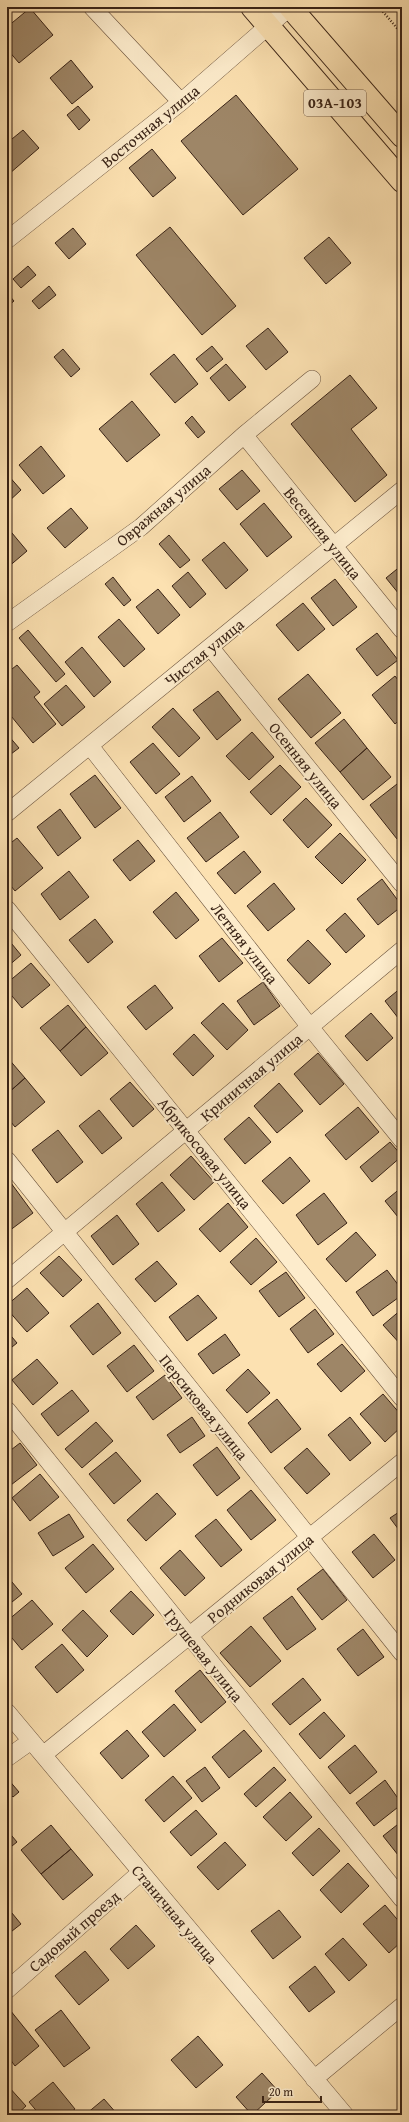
<svg xmlns="http://www.w3.org/2000/svg" width="409" height="2122" font-family="'Gentium Book Plus',serif">
  <style>
    .building { fill: #9e8667; stroke: #392316 }
    .lines { fill: none; stroke-linecap: round; stroke-linejoin: round }
    .street-casing { stroke: #6a523d; stroke-width: 18 }
    .primary-casing { stroke: #392316; stroke-width: 24 }
    .path { stroke: #392316; stroke-width: 2.5; stroke-dasharray: 1 2; stroke-linecap: butt }
    .street { stroke: #fdeccc; stroke-width: 17 }
    .primary { stroke: #fce1b1; stroke-width: 22 }
    .labels { text-anchor: middle; stroke-width: 4; stroke-linejoin: round; paint-order: stroke }
    .shield { fill: #fdeccc; stroke: #745f4d; stroke-width: 1 }
    .shield-label { font-size: 15px; font-weight: bold; fill: #392316 }
    .street-label { font-size: 16px; fill: #392316; stroke: #fdeccc }
  </style>
  <rect width="100%" height="100%" fill="#fce1b1"/>
  <filter id="stains"><feTurbulence type="fractalNoise" baseFrequency=".005" numOctaves="4"/><feColorMatrix values="0 0 0 0 .2 0 0 0 0 .09 0 0 0 0 .02 0 0 0 .5 -.17"/></filter>
  <radialGradient id="worn" r=".72"><stop offset=".6" stop-color="#630" stop-opacity="0"/><stop offset="1" stop-color="#630" stop-opacity=".3"/></radialGradient>
  <path class="building" d="M 30,8 L 53,35 L 19,63 L 7,49 L 7,27 Z
    M 71,60 L 93,87 L 72,104 L 50,78 Z
    M 236,95 L 298,169 L 243,215 L 181,141 Z
    M 78,106 L 90,120 L 79,130 L 67,115 Z
    M 23,130 L 39,148 L 9,174 L 7,171 L 7,143 Z
    M 152,149 L 176,178 L 153,197 L 129,168 Z
    M 170,227 L 236,306 L 202,335 L 136,255 Z
    M 73,228 L 86,244 L 69,259 L 55,243 Z
    M 329,237 L 351,263 L 326,284 L 304,258 Z
    M 28,266 L 36,275 L 21,288 L 13,279 Z
    M 49,286 L 56,295 L 39,309 L 32,301 Z
    M 7,293 L 14,301 L 7,307 Z
    M 268,328 L 288,352 L 266,370 L 246,346 Z
    M 212,346 L 223,359 L 207,372 L 196,359 Z
    M 63,349 L 80,369 L 71,377 L 54,357 Z
    M 174,354 L 198,384 L 175,403 L 150,374 Z
    M 226,364 L 246,387 L 229,401 L 210,378 Z
    M 350,375 L 377,408 L 351,429 L 387,475 L 355,502 L 291,424 Z
    M 132,401 L 160,435 L 127,462 L 99,429 Z
    M 192,416 L 205,432 L 198,438 L 185,423 Z
    M 41,446 L 65,476 L 43,494 L 19,465 Z
    M 242,470 L 260,491 L 237,510 L 219,489 Z
    M 7,474 L 21,490 L 7,503 Z
    M 264,503 L 292,537 L 267,557 L 240,524 Z
    M 71,508 L 88,528 L 65,548 L 47,528 Z
    M 402,520 L 402,529 L 398,523 Z
    M 7,527 L 27,551 L 7,568 Z
    M 169,535 L 190,560 L 180,568 L 159,544 Z
    M 224,542 L 248,570 L 226,589 L 202,560 Z
    M 402,565 L 402,592 L 399,594 L 386,578 Z
    M 188,572 L 206,594 L 190,608 L 172,586 Z
    M 113,577 L 131,600 L 124,606 L 105,584 Z
    M 335,579 L 357,607 L 333,626 L 311,598 Z
    M 158,589 L 180,615 L 158,634 L 136,607 Z
    M 303,603 L 325,629 L 298,651 L 276,625 Z
    M 119,619 L 145,649 L 124,667 L 98,637 Z
    M 28,630 L 65,674 L 56,682 L 19,638 Z
    M 377,633 L 398,660 L 377,676 L 356,649 Z
    M 82,647 L 111,682 L 94,697 L 65,662 Z
    M 17,665 L 40,692 L 34,697 L 56,724 L 33,743 L 7,711 L 7,673 Z
    M 308,674 L 341,713 L 311,738 L 278,699 Z
    M 395,676 L 402,685 L 402,718 L 395,724 L 372,695 Z
    M 66,685 L 85,707 L 62,726 L 44,704 Z
    M 218,691 L 241,720 L 217,740 L 193,710 Z
    M 173,708 L 200,738 L 179,757 L 152,727 Z
    M 344,719 L 367,748 L 340,772 L 315,743 Z
    M 252,732 L 274,757 L 249,780 L 226,756 Z
    M 7,734 L 19,748 L 7,757 Z
    M 153,743 L 180,774 L 156,794 L 130,762 Z
    M 367,748 L 391,777 L 363,800 L 340,772 Z
    M 280,765 L 301,787 L 271,815 L 250,792 Z
    M 95,775 L 121,808 L 95,828 L 70,794 Z
    M 192,776 L 211,801 L 184,822 L 165,797 Z
    M 397,784 L 402,790 L 402,835 L 397,839 L 370,805 Z
    M 306,798 L 332,825 L 308,848 L 283,820 Z
    M 60,809 L 81,838 L 58,856 L 37,827 Z
    M 220,812 L 239,837 L 206,862 L 187,838 Z
    M 340,833 L 366,860 L 342,884 L 315,857 Z
    M 17,838 L 43,868 L 15,891 L 7,881 L 7,846 Z
    M 138,840 L 155,861 L 130,881 L 113,860 Z
    M 244,851 L 261,872 L 235,894 L 217,873 Z
    M 69,871 L 89,897 L 60,920 L 41,894 Z
    M 382,879 L 402,906 L 378,925 L 357,899 Z
    M 274,883 L 295,909 L 268,931 L 247,906 Z
    M 176,892 L 199,920 L 176,939 L 153,912 Z
    M 345,913 L 365,936 L 346,953 L 326,930 Z
    M 95,919 L 113,942 L 88,963 L 69,940 Z
    M 7,938 L 21,955 L 7,967 Z
    M 222,938 L 243,963 L 219,982 L 199,956 Z
    M 308,940 L 331,964 L 309,984 L 287,960 Z
    M 31,963 L 50,985 L 22,1008 L 7,990 L 7,983 Z
    M 263,982 L 280,1006 L 254,1025 L 237,1001 Z
    M 155,985 L 173,1008 L 146,1030 L 127,1007 Z
    M 402,987 L 402,1023 L 385,1001 Z
    M 223,1003 L 248,1030 L 227,1050 L 201,1023 Z
    M 68,1005 L 86,1027 L 60,1051 L 40,1028 Z
    M 371,1013 L 393,1038 L 367,1061 L 345,1036 Z
    M 86,1027 L 108,1053 L 81,1076 L 60,1051 Z
    M 194,1034 L 214,1056 L 193,1076 L 173,1054 Z
    M 318,1053 L 344,1084 L 320,1105 L 294,1074 Z
    M 7,1057 L 25,1078 L 7,1094 Z
    M 25,1078 L 45,1102 L 15,1127 L 7,1117 L 7,1094 Z
    M 130,1082 L 154,1109 L 133,1127 L 110,1099 Z
    M 279,1083 L 303,1111 L 277,1133 L 254,1106 Z
    M 358,1107 L 379,1132 L 346,1160 L 325,1135 Z
    M 99,1110 L 122,1138 L 102,1154 L 79,1126 Z
    M 249,1117 L 271,1142 L 245,1164 L 224,1139 Z
    M 58,1130 L 83,1162 L 57,1183 L 32,1150 Z
    M 390,1142 L 402,1156 L 372,1182 L 360,1167 Z
    M 191,1156 L 214,1182 L 194,1200 L 170,1175 Z
    M 290,1157 L 310,1181 L 283,1204 L 262,1181 Z
    M 162,1182 L 185,1210 L 158,1232 L 136,1204 Z
    M 11,1183 L 33,1213 L 9,1231 L 7,1228 L 7,1186 Z
    M 402,1187 L 402,1222 L 385,1201 Z
    M 324,1193 L 347,1223 L 318,1245 L 296,1215 Z
    M 228,1203 L 248,1227 L 220,1252 L 199,1229 Z
    M 117,1215 L 139,1244 L 113,1265 L 91,1236 Z
    M 356,1232 L 376,1255 L 346,1282 L 326,1259 Z
    M 256,1238 L 277,1262 L 251,1285 L 230,1262 Z
    M 59,1256 L 82,1280 L 63,1297 L 40,1273 Z
    M 157,1261 L 177,1284 L 155,1302 L 135,1279 Z
    M 387,1270 L 402,1290 L 402,1295 L 373,1316 L 356,1292 Z
    M 286,1272 L 305,1298 L 279,1317 L 259,1291 Z
    M 27,1288 L 49,1313 L 27,1332 L 7,1309 L 7,1305 Z
    M 198,1295 L 217,1318 L 187,1341 L 169,1317 Z
    M 98,1303 L 121,1333 L 93,1355 L 70,1326 Z
    M 315,1309 L 334,1334 L 308,1353 L 290,1329 Z
    M 402,1309 L 402,1346 L 383,1325 Z
    M 7,1331 L 17,1343 L 7,1351 Z
    M 225,1334 L 240,1355 L 213,1374 L 198,1354 Z
    M 342,1344 L 365,1371 L 341,1392 L 317,1364 Z
    M 134,1345 L 154,1371 L 127,1392 L 107,1366 Z
    M 37,1359 L 58,1383 L 33,1405 L 12,1380 Z
    M 248,1369 L 270,1393 L 247,1413 L 226,1390 Z
    M 165,1375 L 182,1398 L 153,1420 L 136,1397 Z
    M 72,1390 L 89,1411 L 58,1436 L 41,1414 Z
    M 383,1394 L 402,1416 L 402,1426 L 385,1442 L 360,1414 Z
    M 277,1399 L 301,1429 L 271,1453 L 248,1423 Z
    M 192,1417 L 205,1436 L 180,1453 L 167,1435 Z
    M 350,1417 L 371,1443 L 350,1461 L 328,1435 Z
    M 96,1422 L 113,1441 L 82,1468 L 65,1449 Z
    M 20,1443 L 37,1465 L 7,1488 L 7,1453 Z
    M 217,1447 L 240,1478 L 217,1496 L 193,1465 Z
    M 307,1448 L 330,1474 L 307,1494 L 284,1468 Z
    M 116,1452 L 141,1481 L 114,1504 L 89,1474 Z
    M 40,1474 L 59,1497 L 30,1521 L 12,1498 Z
    M 251,1490 L 276,1520 L 251,1540 L 227,1510 Z
    M 157,1493 L 176,1514 L 146,1541 L 127,1520 Z
    M 402,1510 L 402,1534 L 390,1518 Z
    M 69,1514 L 84,1537 L 53,1556 L 38,1533 Z
    M 216,1519 L 242,1550 L 221,1567 L 195,1536 Z
    M 374,1534 L 395,1560 L 373,1578 L 352,1552 Z
    M 93,1544 L 114,1569 L 86,1593 L 65,1568 Z
    M 180,1550 L 205,1578 L 185,1596 L 160,1568 Z
    M 323,1569 L 347,1600 L 322,1620 L 297,1589 Z
    M 7,1576 L 22,1594 L 7,1606 Z
    M 131,1591 L 154,1615 L 133,1635 L 110,1611 Z
    M 292,1596 L 316,1629 L 287,1650 L 263,1618 Z
    M 32,1600 L 53,1624 L 22,1650 L 7,1632 L 7,1621 Z
    M 83,1610 L 108,1636 L 87,1657 L 62,1630 Z
    M 251,1626 L 281,1661 L 250,1687 L 220,1653 Z
    M 363,1629 L 384,1657 L 358,1676 L 337,1649 Z
    M 62,1644 L 84,1670 L 57,1693 L 35,1667 Z
    M 200,1670 L 226,1702 L 201,1723 L 175,1691 Z
    M 303,1678 L 321,1700 L 290,1725 L 272,1704 Z
    M 174,1704 L 196,1730 L 164,1757 L 142,1732 Z
    M 324,1712 L 345,1736 L 320,1759 L 299,1734 Z
    M 127,1730 L 149,1756 L 122,1779 L 100,1753 Z
    M 244,1730 L 262,1751 L 229,1778 L 212,1757 Z
    M 355,1745 L 377,1772 L 350,1794 L 328,1767 Z
    M 205,1767 L 220,1788 L 202,1802 L 186,1781 Z
    M 274,1767 L 286,1780 L 256,1807 L 244,1794 Z
    M 173,1776 L 192,1798 L 164,1822 L 145,1800 Z
    M 7,1778 L 19,1792 L 13,1797 L 7,1791 Z
    M 385,1780 L 402,1804 L 374,1826 L 356,1803 Z
    M 290,1792 L 312,1817 L 286,1841 L 263,1817 Z
    M 196,1810 L 217,1834 L 191,1856 L 170,1832 Z
    M 402,1821 L 402,1860 L 383,1836 Z
    M 51,1825 L 71,1849 L 41,1874 L 21,1850 Z
    M 319,1828 L 340,1851 L 313,1876 L 292,1853 Z
    M 7,1830 L 17,1842 L 7,1850 Z
    M 225,1842 L 246,1865 L 218,1890 L 197,1867 Z
    M 71,1849 L 93,1875 L 63,1900 L 41,1874 Z
    M 348,1863 L 369,1886 L 341,1913 L 320,1890 Z
    M 385,1905 L 402,1925 L 402,1941 L 389,1953 L 363,1924 Z
    M 7,1907 L 21,1924 L 7,1935 Z
    M 279,1910 L 301,1937 L 273,1959 L 251,1931 Z
    M 136,1925 L 155,1946 L 128,1969 L 110,1949 Z
    M 343,1938 L 367,1965 L 349,1981 L 325,1954 Z
    M 85,1951 L 109,1980 L 79,2005 L 55,1976 Z
    M 315,1966 L 335,1992 L 309,2012 L 289,1987 Z
    M 10,2010 L 39,2046 L 15,2066 L 7,2055 L 7,2012 Z
    M 61,2010 L 90,2048 L 64,2067 L 35,2030 Z
    M 198,2036 L 223,2065 L 196,2088 L 171,2060 Z
    M 262,2073 L 278,2091 L 252,2115 L 236,2097 Z
    M 53,2082 L 75,2109 L 67,2115 L 40,2115 L 29,2102 Z
    M 8,2086 L 26,2106 L 16,2115 L 7,2115 Z
    M 104,2099 L 118,2115 L 87,2115 L 86,2114 Z"/>
  <g class="lines">
    <g class="street-casing">
      <path id="street" d="M 92,7 L 181,102
        M 7,240 L 181,102 L 290,7
        M 244,435 L 402,630
        M 7,623 L 141,527 L 244,435 L 312,379
        M 210,647 L 402,884
        M 90,746 L 310,1027 L 402,1140
        M 7,813 L 402,490
        M 7,909 L 402,1398
        M 7,1160 L 402,1653
        M 7,1280 L 402,950
        M 7,1410 L 402,1899
        M 7,1712 L 345,2115
        M 43,1755 L 402,1462
        M 7,1758 L 31,1741
        M 7,1990 L 140,1873
        M 314,2079 L 402,2006"/>
    </g>
    <g class="primary-casing">
      <path id="primary" d="M 252,7 L 402,181
        M 290,7 L 402,136"/>
    </g>
    <path class="path" d="M 379,7 L 402,34"/>
    <use href="#street" class="street"/>
    <use href="#primary" class="primary"/>
  </g>
  <g class="labels">
    <rect class="shield" x="304" y="90" width="62" height="26" rx="3"/>
    <g class="shield-label">
      <text x="335" y="108">03А-103</text>
    </g>
    <g class="street-label">
      <text transform="translate(150 126) rotate(-39)" y="6">Восточная улица</text>
      <text transform="translate(163 505) rotate(-40)" y="6">Овражная улица</text>
      <text transform="translate(323 533) rotate(51)" y="6">Весенняя улица</text>
      <text transform="translate(204 652) rotate(-39)" y="6">Чистая улица</text>
      <text transform="translate(306 765) rotate(51)" y="6">Осенняя улица</text>
      <text transform="translate(245 943) rotate(52)" y="6">Летняя улица</text>
      <text transform="translate(251 1077) rotate(-40)" y="6">Криничная улица</text>
      <text transform="translate(205 1153) rotate(51)" y="6">Абрикосовая улица</text>
      <text transform="translate(204 1407) rotate(51)" y="6">Персиковая улица</text>
      <text transform="translate(260 1578) rotate(-39)" y="6">Родниковая улица</text>
      <text transform="translate(204 1655) rotate(51)" y="6">Грушевая улица</text>
      <text transform="translate(175 1914) rotate(50)" y="6">Станичная улица</text>
      <text transform="translate(74 1931) rotate(-41)" y="6">Садовый проезд</text>
    </g>
  </g>
  <rect width="409" height="2122" fill="none" stroke="#fce1b1" stroke-width="24"/>
  <rect x="8" y="8" width="393" height="2106" fill="none" stroke="#392316" stroke-width="2"/>
  <rect x="12" y="12" width="385" height="2098" fill="none" stroke="#392316"/>
  <path d="M263 2096v6h58v-6" fill="none" stroke="#392316" stroke-width="2"/>
  <text x="269" y="2096" font-size="12" fill="#392316" stroke="#fdeccc" stroke-width="3" paint-order="stroke">20 m</text>
  <rect width="100%" height="100%" filter="url(#stains)"/>
  <rect width="100%" height="100%" fill="url(#worn)"/>
</svg>
